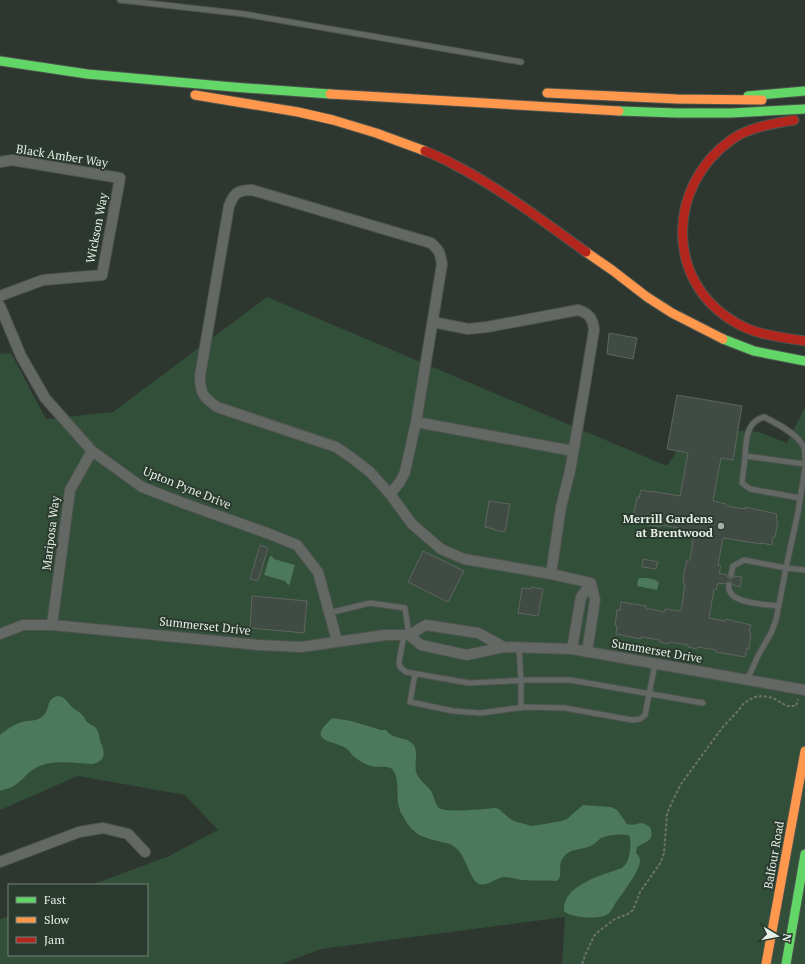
<svg xmlns="http://www.w3.org/2000/svg" width="805" height="964" font-family="'PT Serif',serif">
  <style>
    .green { fill: #324f3a }
    .water { fill: #4c7959 }
    .building { fill: #404c43; stroke: #5e645f }
    .lines { fill: none; stroke-linecap: round; stroke-linejoin: round }
    .lane-casing { stroke: #4d544e; stroke-width: 7 }
    .street-casing { stroke: #4d544e; stroke-width: 12 }
    .fast-casing { stroke: #4d544e; stroke-width: 11 }
    .slow-casing { stroke: #4d544e; stroke-width: 11 }
    .jam-casing { stroke: #4d544e; stroke-width: 11 }
    .path { stroke: #6c726d; stroke-width: 2; stroke-dasharray: 3 2; stroke-linecap: butt }
    .lane { stroke: #636864; stroke-width: 5 }
    .street { stroke: #636864; stroke-width: 10 }
    .fast { stroke: #63d668; stroke-width: 9 }
    .slow { stroke: #ff974d; stroke-width: 9 }
    .jam { stroke: #b3261e; stroke-width: 9 }
    .poi-dot { fill: #a5aea7; stroke: #2b3a2e; stroke-width: 1.5 }
    .labels { text-anchor: middle; stroke-width: 4; stroke-linejoin: round; paint-order: stroke }
    .street-label { font-size: 12px; fill: #e5eee7; stroke: #2b3a2e }
    .poi-label { font-size: 12px; font-weight: bold; fill: #e5eee7; stroke: #2b3a2e; text-anchor: end }
  </style>
  <rect width="100%" height="100%" fill="#2e3630"/>
  <path class="green" d="M 267,297 L 667,466 L 692,428 L 759,432 L 787,443 L 805,407 L 805,964 L 562,964 L 565,917 L 321,949 L 281,964 L 0,964 L 0,919 L 9,916 L 9,955 L 147,955 L 147,885 L 91,885 L 169,856 L 218,830 L 185,795 L 78,776 L 0,810 L 0,354 L 11,353 L 46,419 L 113,412 Z"/>
  <path class="water" d="M 270,556 L 272,556 L 274,559 L 295,565 L 290,583 L 289,585 L 287,584 L 285,581 L 264,575 Z
    M 640,578 C 647,578 655,578 659,583 L 657,590 L 637,586 L 638,579 Z
    M 57,696 C 67,697 67,703 73,708 C 76,711 81,712 83,716 C 87,720 83,716 86,721 C 89,725 94,725 96,728 C 99,732 99,736 100,740 C 100,742 102,744 102,746 C 106,756 103,762 92,764 C 75,763 49,759 34,769 C 26,774 20,783 12,787 C 8,789 4,789 0,791 L 0,735 C 4,731 16,723 22,722 C 29,720 36,722 43,716 C 50,710 46,699 57,696 Z
    M 332,718 L 351,721 L 381,730 L 386,730 C 393,740 405,736 413,744 C 419,752 414,763 416,771 C 418,780 426,784 431,791 C 434,796 435,804 439,808 C 447,813 484,809 495,808 L 499,809 L 509,818 L 514,821 L 532,826 L 562,821 L 567,819 L 583,805 L 611,807 L 617,810 L 627,824 L 632,825 L 641,823 L 645,824 L 650,827 C 655,841 647,841 637,847 L 636,853 C 638,855 640,857 640,861 C 640,870 623,893 617,901 C 614,905 612,911 608,914 C 601,920 570,918 564,911 C 562,885 603,875 622,868 C 623,867 626,864 627,862 C 630,855 632,842 629,835 C 620,834 610,834 601,838 C 597,841 593,846 588,847 C 579,850 568,849 563,858 C 558,864 562,872 559,879 L 556,881 C 545,880 535,881 525,880 C 518,880 512,877 504,877 C 496,878 486,887 479,884 C 470,880 466,857 457,849 C 452,844 447,843 441,842 C 423,837 414,836 404,818 C 402,815 400,811 399,807 C 396,797 400,777 392,769 C 388,765 377,768 371,766 C 366,765 358,760 353,756 C 351,754 350,751 347,749 C 344,746 338,745 334,743 C 329,742 323,740 321,736 C 319,729 328,723 332,718 Z"/>
  <path class="building" d="M 609,333 L 637,338 L 633,359 L 607,354 Z
    M 677,395 L 742,406 L 733,460 L 721,458 L 713,501 L 726,504 L 726,506 L 745,509 L 745,507 L 777,514 L 776,521 L 778,521 L 775,537 L 773,537 L 772,545 L 761,543 L 761,544 L 723,538 L 718,565 L 721,566 L 719,573 L 727,575 L 728,578 L 731,579 L 734,578 L 735,576 L 742,577 L 740,587 L 733,585 L 732,583 L 730,581 L 727,582 L 725,584 L 718,583 L 716,590 L 714,589 L 709,618 L 725,621 L 726,619 L 751,625 L 749,632 L 751,633 L 749,649 L 747,648 L 745,657 L 716,652 L 716,650 L 698,647 L 697,649 L 688,647 L 688,645 L 670,642 L 669,644 L 659,642 L 659,640 L 641,637 L 641,639 L 616,634 L 617,626 L 615,626 L 617,610 L 620,610 L 621,602 L 646,606 L 646,608 L 664,612 L 665,609 L 681,611 L 685,584 L 683,584 L 684,577 L 683,577 L 687,560 L 690,560 L 694,533 L 679,530 L 679,528 L 660,525 L 660,527 L 635,522 L 636,514 L 634,513 L 637,497 L 639,498 L 641,490 L 651,492 L 651,491 L 680,496 L 688,453 L 667,449 Z
    M 489,501 L 510,504 L 505,532 L 494,530 L 494,529 L 485,527 Z
    M 260,545 L 268,548 L 258,581 L 250,579 Z
    M 423,551 L 464,571 L 448,602 L 408,582 Z
    M 643,559 L 658,562 L 656,569 L 642,567 Z
    M 531,587 L 543,589 L 538,616 L 518,613 L 522,588 L 531,589 Z
    M 252,596 L 307,601 L 304,633 L 250,628 Z"/>
  <g class="lines">
    <g class="lane-casing">
      <path id="lane" d="M 120,0 L 244,14 L 521,62
        M 745,456 L 805,464
        M 800,498 L 750,489 L 742,483 C 743,474 744,466 745,457 C 746,448 745,437 750,428 C 753,422 757,419 764,417 C 776,423 800,435 804,448 C 805,452 805,458 805,461
        M 731,575 L 733,566 L 744,560 L 786,568 L 798,512 L 805,468
        M 729,585 C 726,604 765,604 778,606
        M 329,613 L 370,603 L 405,608 L 409,635
        M 404,635 L 399,662 L 400,667 L 406,672 L 469,683 L 528,680 L 570,680 L 703,703
        M 519,647 L 521,680 L 521,708
        M 415,674 L 410,702 L 453,711 L 481,713 L 525,707 L 565,708 L 632,720 L 640,719 L 645,715 L 655,664
        M 747,680 L 759,654 L 771,633 L 776,620 L 786,568 L 805,570"/>
    </g>
    <g class="street-casing">
      <path id="street" d="M 0,162 L 12,160 L 120,178 L 102,275 L 43,280 L 0,296
        M 0,306 L 21,356 L 45,398 L 92,451 L 142,487 L 183,503 L 267,533 L 297,545 L 318,572 L 337,641
        M 433,322 L 468,329 L 487,327 L 578,310 C 589,313 593,319 594,330 L 584,391 L 570,471 L 561,507 L 551,574
        M 416,422 L 573,451
        M 390,494 L 400,482 L 405,472 L 416,422 L 442,264 C 440,253 440,251 431,243 L 252,190 C 238,190 234,193 229,206 L 200,376 C 200,393 203,397 217,407 L 336,447 L 352,458 L 370,472 L 390,494 L 412,524 L 441,549 L 464,559 L 551,574 L 591,583
        M 52,625 L 70,490 L 92,451
        M 0,634 L 23,625 L 52,625 L 258,645 L 301,647 L 385,635 L 409,635 L 426,625 L 478,633 L 504,647
        M 409,635 L 421,645 L 467,655 L 504,647 L 572,649 L 805,690
        M 572,649 L 581,597 L 591,583 L 595,600 L 587,652
        M 0,862 L 79,832 L 103,828 L 128,834 L 145,852"/>
    </g>
    <g class="fast-casing">
      <path id="fast" d="M 0,61 L 87,74 L 233,87 L 330,94
        M 748,96 L 805,91
        M 619,111 L 677,113 L 731,113 L 805,109
        M 723,339 L 754,351 L 805,361
        M 786,964 L 805,854"/>
    </g>
    <g class="slow-casing">
      <path id="slow" d="M 547,93 L 677,99 L 762,100
        M 330,94 L 619,111
        M 195,95 L 298,112 L 333,120 L 376,133 L 425,151
        M 586,252 L 612,270 L 647,297 L 672,313 L 723,339
        M 766,964 L 805,751"/>
    </g>
    <g class="jam-casing">
      <path id="jam" d="M 794,120 C 772,124 749,127 731,140 C 668,185 664,279 733,321 C 754,335 780,337 805,341
        M 425,151 C 435,155 444,159 453,164 C 500,188 543,221 586,252"/>
    </g>
    <path class="path" d="M 582,964 L 586,953 L 594,936 L 599,931 L 615,919 L 628,914 L 633,910 L 640,892 L 661,862 L 664,853 L 667,814 L 672,802 L 681,784 L 722,728 L 737,712 L 744,703 L 754,697 L 763,696 L 773,698 L 787,706 L 796,706 L 798,699"/>
    <use href="#lane" class="lane"/>
    <use href="#street" class="street"/>
    <use href="#fast" class="fast"/>
    <use href="#slow" class="slow"/>
    <use href="#jam" class="jam"/>
  </g>
  <circle class="poi-dot" cx="721" cy="526" r="4"/>
  <g class="labels">
    <g class="street-label">
      <text transform="translate(62 156) rotate(9)" y="4">Black Amber Way</text>
      <text transform="translate(97 228) rotate(-79)" y="4">Wickson Way</text>
      <text transform="translate(187 488) rotate(22)" y="4">Upton Pyne Drive</text>
      <text transform="translate(51 533) rotate(-83)" y="4">Mariposa Way</text>
      <text transform="translate(205 626) rotate(6)" y="4">Summerset Drive</text>
      <text transform="translate(657 651) rotate(10)" y="4">Summerset Drive</text>
      <text transform="translate(774 855) rotate(-80)" y="4">Balfour Road</text>
    </g>
    <g class="poi-label">
      <text x="713" y="523">Merrill Gardens<tspan x="713" dy="14">at Brentwood</tspan></text>
    </g>
  </g>
  <rect x="8" y="884" width="140" height="72" fill="#2b3a2e" stroke="#758278"/>
  <rect x="16" y="897" width="20" height="6" fill="#63d668" stroke="#758278"/>
  <text x="44" y="904" font-size="12" fill="#e5eee7">Fast</text>
  <rect x="16" y="917" width="20" height="6" fill="#ff974d" stroke="#758278"/>
  <text x="44" y="924" font-size="12" fill="#e5eee7">Slow</text>
  <rect x="16" y="937" width="20" height="6" fill="#b3261e" stroke="#758278"/>
  <text x="44" y="944" font-size="12" fill="#e5eee7">Jam</text>
  <g transform="translate(777 936) rotate(100)" stroke="#2b3a2e" stroke-width="3" paint-order="stroke">
  <path d="M0-3L7 15L0 10L-7 15Z" fill="#e5eee7"/>
  <text y="-6" font-size="11" font-weight="bold" text-anchor="middle" fill="#e5eee7">N</text>
  </g>
</svg>
